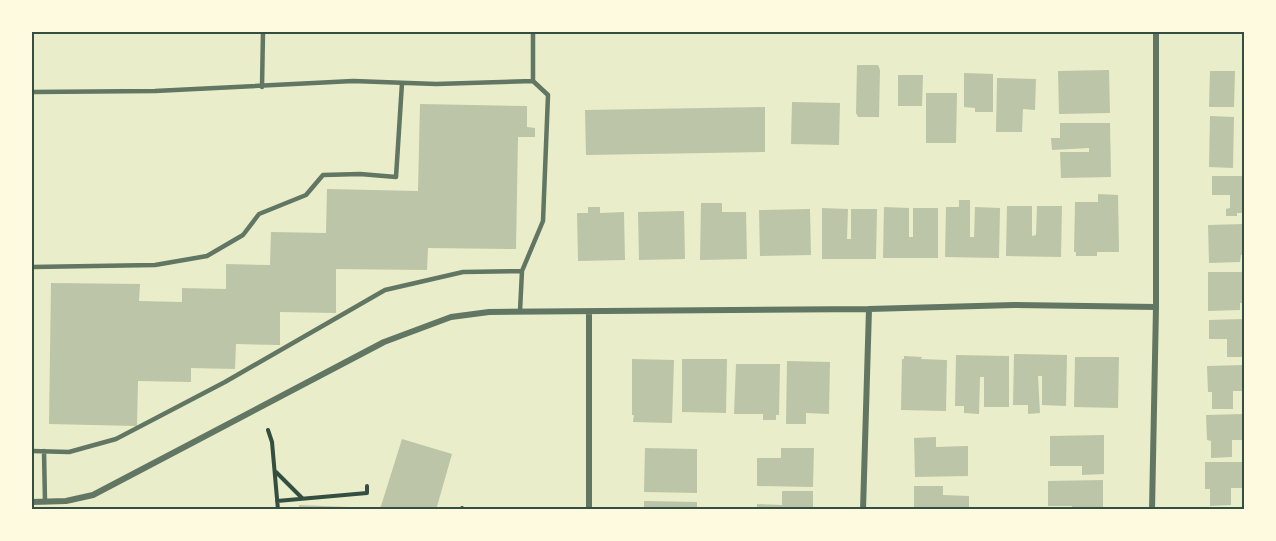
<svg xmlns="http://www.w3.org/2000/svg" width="1276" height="541" font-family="'Asap Condensed',sans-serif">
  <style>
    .building { fill: #bcc5a7 }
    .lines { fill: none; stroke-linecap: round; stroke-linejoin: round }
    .path { stroke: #344e41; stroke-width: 4 }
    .service { stroke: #617663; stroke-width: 4.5 }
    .minor { stroke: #617663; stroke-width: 6 }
    .neatline { fill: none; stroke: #344e41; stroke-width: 2 }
  </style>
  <rect width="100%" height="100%" fill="#e9edc9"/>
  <path class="building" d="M 857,65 L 878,65 L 880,70 L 879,117 L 858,117 L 856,113 Z
    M 1109,70 L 1110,113 L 1059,114 L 1058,71 Z
    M 1210,71 L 1235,71 L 1234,107 L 1209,107 Z
    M 964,73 L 993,74 L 993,112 L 975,112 L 975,108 L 964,107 Z
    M 898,75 L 923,75 L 922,106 L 898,106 Z
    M 997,78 L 1036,79 L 1035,110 L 1023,109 L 1022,132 L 996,132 Z
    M 926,93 L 957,93 L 956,143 L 926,143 Z
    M 792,102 L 840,103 L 839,145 L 791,144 Z
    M 420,104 L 527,106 L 527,127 L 535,128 L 535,137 L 518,137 L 516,249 L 428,248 L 427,270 L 336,269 L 336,313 L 280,312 L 280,345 L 236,344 L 235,369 L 191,368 L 191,382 L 138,381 L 137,426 L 49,424 L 51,283 L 140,284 L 139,301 L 182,302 L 182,288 L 226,289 L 226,264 L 270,265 L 271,232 L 326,233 L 327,189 L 418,191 Z
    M 765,107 L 765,152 L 586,155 L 585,110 Z
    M 1210,116 L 1234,117 L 1233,168 L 1209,167 Z
    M 1060,123 L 1110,123 L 1111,177 L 1061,178 L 1060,152 L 1089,152 L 1089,148 L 1052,150 L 1051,138 L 1060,138 Z
    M 1212,176 L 1244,176 L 1244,213 L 1237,213 L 1237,216 L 1226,216 L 1226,209 L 1230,208 L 1230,195 L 1212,195 Z
    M 1098,194 L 1118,195 L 1119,252 L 1097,252 L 1097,256 L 1076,256 L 1076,252 L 1074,252 L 1075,202 L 1098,202 Z
    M 959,200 L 970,200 L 970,237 L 974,237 L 975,207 L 1000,208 L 999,258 L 945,257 L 946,207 L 959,207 Z
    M 701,203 L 722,203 L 722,212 L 746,212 L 747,259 L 700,260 Z
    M 1007,206 L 1032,206 L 1032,236 L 1036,235 L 1037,206 L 1062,206 L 1061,257 L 1006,256 Z
    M 588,207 L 600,207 L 600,213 L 624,212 L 625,260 L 578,261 L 577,213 L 588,213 Z
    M 884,207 L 909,208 L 909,237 L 913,237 L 913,208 L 938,208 L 938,258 L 883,258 Z
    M 822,208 L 848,209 L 847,239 L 851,239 L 851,209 L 877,209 L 876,259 L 822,259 Z
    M 810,209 L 811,255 L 760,256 L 759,210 Z
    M 684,211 L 685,259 L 639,260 L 638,212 Z
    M 1244,224 L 1244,255 L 1241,255 L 1240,262 L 1209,263 L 1208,225 Z
    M 1208,272 L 1244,272 L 1244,303 L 1240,303 L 1240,310 L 1208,311 Z
    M 1244,319 L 1244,357 L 1227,357 L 1227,339 L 1209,339 L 1209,320 Z
    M 1014,354 L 1067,355 L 1066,406 L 1042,405 L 1042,376 L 1038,376 L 1040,413 L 1028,414 L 1028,405 L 1013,405 Z
    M 956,355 L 1009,356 L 1009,407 L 984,407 L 984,377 L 980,377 L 979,414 L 964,413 L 964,406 L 955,406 Z
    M 904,356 L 922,357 L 921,359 L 947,360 L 946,411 L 901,410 L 902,359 L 904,359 Z
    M 1075,357 L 1119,357 L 1118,408 L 1074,407 Z
    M 632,359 L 674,360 L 672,423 L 633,422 L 634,415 L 632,415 Z
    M 682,359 L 727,359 L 726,413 L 682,412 Z
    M 787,361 L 830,362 L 829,414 L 806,413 L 806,424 L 786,424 Z
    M 736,364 L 780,364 L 779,415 L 776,415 L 776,420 L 763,420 L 763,414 L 734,414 Z
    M 1244,365 L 1244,391 L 1233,391 L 1233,409 L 1212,409 L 1212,392 L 1208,392 L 1207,366 Z
    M 1244,414 L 1244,440 L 1232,440 L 1232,457 L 1211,458 L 1211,441 L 1207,440 L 1206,415 Z
    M 1104,435 L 1104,474 L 1082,475 L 1082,466 L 1050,466 L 1050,436 Z
    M 936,437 L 936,447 L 968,446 L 968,476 L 915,477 L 914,438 Z
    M 402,439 L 452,454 L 436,510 L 377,510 L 381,506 Z
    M 645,448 L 697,449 L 697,493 L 644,492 Z
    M 781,448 L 814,448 L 813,487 L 757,486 L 757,458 L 781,458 Z
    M 1205,462 L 1244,462 L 1244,488 L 1231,488 L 1231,505 L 1210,506 L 1210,489 L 1205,489 Z
    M 1103,480 L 1103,510 L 1072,510 L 1072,506 L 1048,506 L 1048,481 Z
    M 914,486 L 943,486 L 943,495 L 969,496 L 969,510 L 914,510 Z
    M 782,491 L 813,491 L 813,510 L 757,510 L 757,504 L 782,505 Z
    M 644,501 L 697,502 L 697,510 L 644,510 Z
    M 299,505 L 374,508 L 374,510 L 299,510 Z"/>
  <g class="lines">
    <path class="path" d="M 268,430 L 272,442 L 278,510
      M 276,472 L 302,498
      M 277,501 L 367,493 L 367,486
      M 462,508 L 463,510"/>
    <path class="service" d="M 533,81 L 533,32
      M 262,87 L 263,32
      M 32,92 L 155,91 L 353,81 L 436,84 L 533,81 L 548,95 L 543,221 L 522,271 L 520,311
      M 32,267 L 155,265 L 207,256 L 243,235 L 259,214 L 306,195 L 323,175 L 360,174 L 396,177 L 402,83
      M 32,451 L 69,452 L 116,439 L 225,382 L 385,290 L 463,272 L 522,271
      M 44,451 L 45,502"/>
    <path class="minor" d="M 32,502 L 66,501 L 93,495 L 384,342 L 451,317 L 489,312 L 869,309 L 1014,305 L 1156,307
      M 589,510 L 589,312
      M 863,510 L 869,309
      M 1152,510 L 1156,307 L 1156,32"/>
  </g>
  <rect width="1276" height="541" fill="none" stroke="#fefae0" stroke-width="66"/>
  <rect x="33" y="33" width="1210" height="475" class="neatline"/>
</svg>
